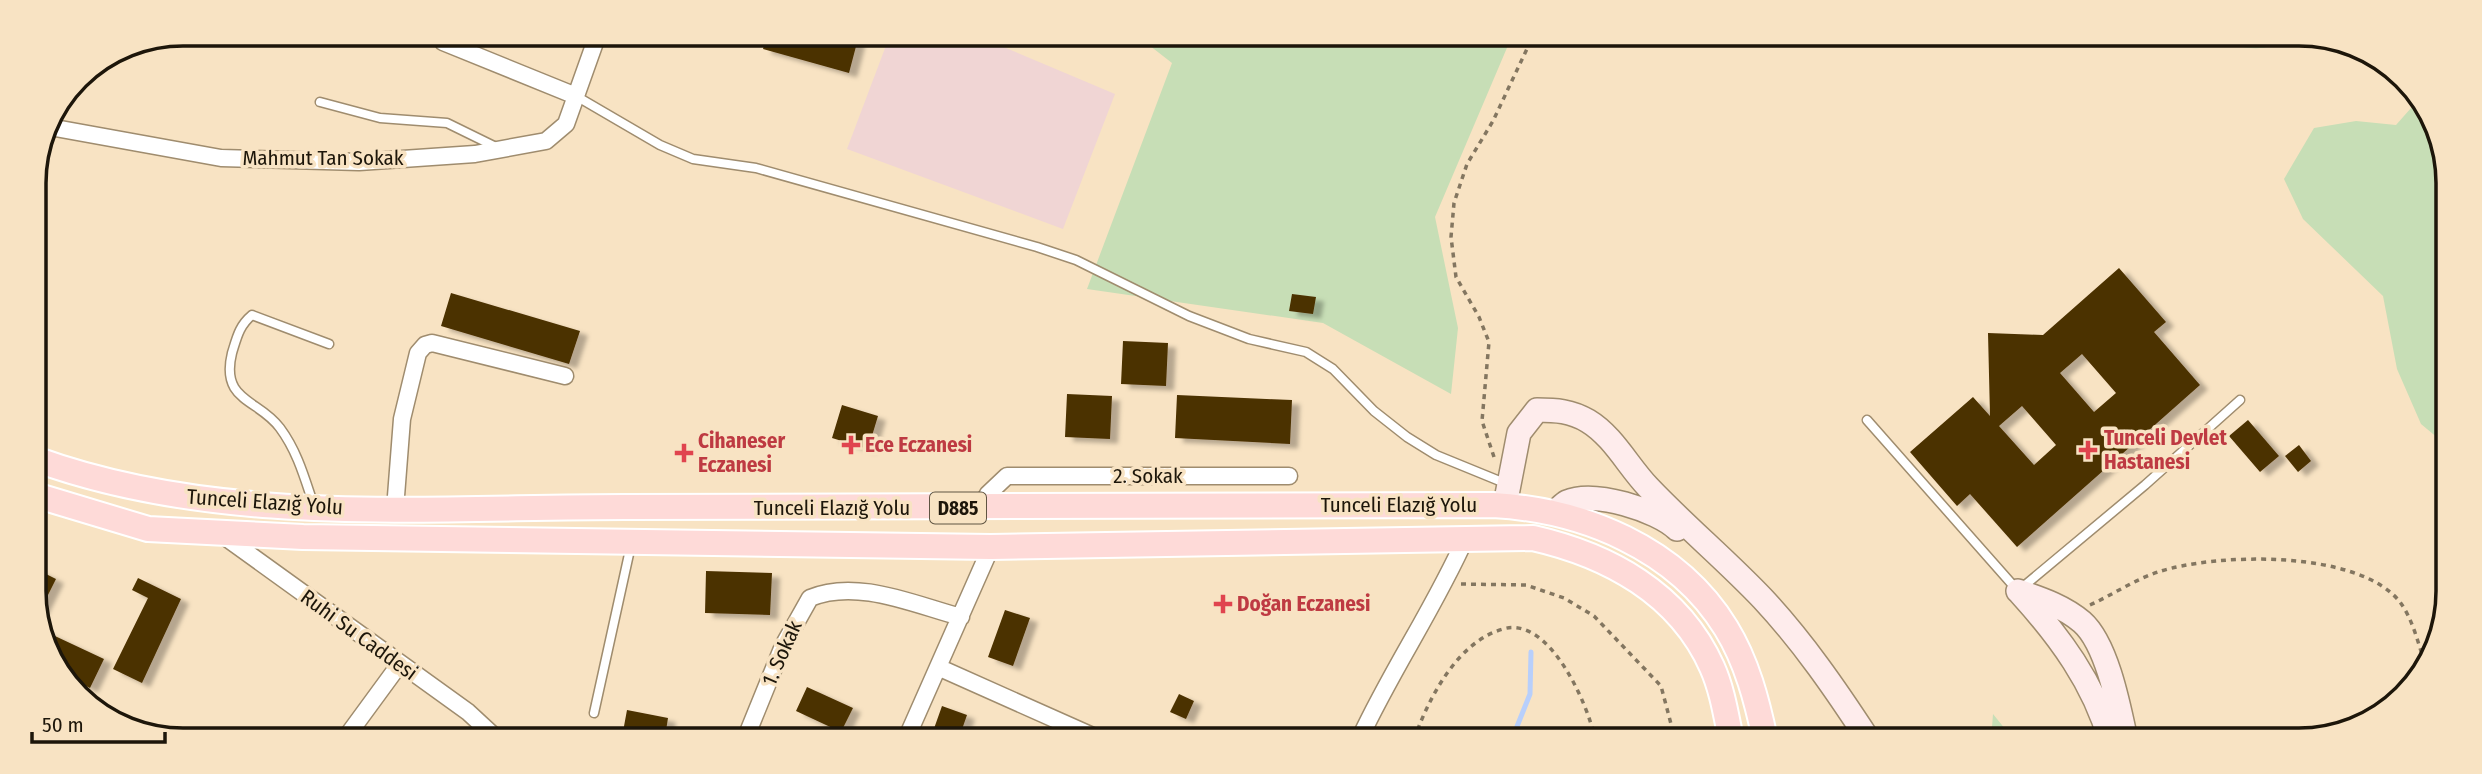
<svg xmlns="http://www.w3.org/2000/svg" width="2482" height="774" font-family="'Fira Sans Condensed',sans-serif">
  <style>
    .education { fill: #f0d5d4 }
    .green { fill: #c7deb6 }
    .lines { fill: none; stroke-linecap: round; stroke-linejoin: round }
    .stream { stroke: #b8cffb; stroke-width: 5 }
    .building { fill: #4c3105; fill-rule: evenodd; filter: url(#shadow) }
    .lane-casing { stroke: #9f8c6e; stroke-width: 11 }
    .street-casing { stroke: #9f8c6e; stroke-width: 19 }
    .secondary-casing { stroke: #9f8c6e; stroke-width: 26 }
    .primary-casing { stroke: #fff; stroke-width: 28 }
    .path { stroke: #837660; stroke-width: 3.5; stroke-dasharray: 5 5; stroke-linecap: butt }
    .lane { stroke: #fff; stroke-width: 8 }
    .street { stroke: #fff; stroke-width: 16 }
    .secondary { stroke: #feecec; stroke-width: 23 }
    .primary { stroke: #fedad8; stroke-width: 24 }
    .health-dot { fill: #e0444e; stroke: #f8e3c3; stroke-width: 2.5 }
    .labels { text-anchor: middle; stroke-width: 7; stroke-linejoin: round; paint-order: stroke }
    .shield { fill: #f8e3c3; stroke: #5f5442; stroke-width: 2 }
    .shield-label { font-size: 19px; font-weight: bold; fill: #1d160a }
    .street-label { font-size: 21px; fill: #1d160a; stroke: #f8e3c3 }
    .health-label { font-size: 21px; font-weight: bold; fill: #be3a42; stroke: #f8e3c3; text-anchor: start }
    .rim { fill: none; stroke: #1d160a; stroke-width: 3.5 }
  </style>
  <defs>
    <filter id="shadow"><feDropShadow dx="8" dy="4.5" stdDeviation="2" flood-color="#0004"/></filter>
  </defs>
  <rect width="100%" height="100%" fill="#f8e3c3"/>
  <path class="education" d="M 890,35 L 975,35 L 1115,94 L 1063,229 L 847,149 Z"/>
  <path class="green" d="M 1136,35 L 1512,36 L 1435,217 L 1458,328 L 1451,394 L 1323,323 L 1087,289 L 1172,63 Z
    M 2213,38 L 2293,38 C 2265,53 2243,50 2213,38 Z
    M 2419,99 L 2446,153 L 2445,444 L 2421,424 L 2397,369 L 2383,296 L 2303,219 L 2284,179 L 2314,128 L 2356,121 L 2396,125 Z
    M 1993,714 L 2014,740 L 1991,740 Z"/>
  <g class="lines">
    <path class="stream" d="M 1512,739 L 1530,694 L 1531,652"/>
  </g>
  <path class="building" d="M 767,35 L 859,35 L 849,73 L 763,49 Z
    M 2119,268 L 2166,322 L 2154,332 L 2200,385 L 2017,547 L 1970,494 L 1957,506 L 1910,452 L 1973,397 L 1990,416 L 1988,333 L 2043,335 ZM 2082,354 L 2116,393 L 2094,412 L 2060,373 ZM 2022,406 L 2056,445 L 2034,465 L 1999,426 Z
    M 451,293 L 580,331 L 569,364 L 441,326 Z
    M 1292,294 L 1316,297 L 1313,314 L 1289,311 Z
    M 1123,341 L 1168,343 L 1166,386 L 1121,384 Z
    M 1067,394 L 1112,396 L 1110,439 L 1065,437 Z
    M 1177,395 L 1292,400 L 1290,444 L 1175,438 Z
    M 842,405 L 878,416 L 868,449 L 832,438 Z
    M 2248,420 L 2279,456 L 2260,472 L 2229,436 Z
    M 2299,445 L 2311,461 L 2298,472 L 2285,456 Z
    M 36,569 L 56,579 L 36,619 Z
    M 706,571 L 772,573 L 770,615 L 705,613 Z
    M 138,578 L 181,599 L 142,683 L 113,669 L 148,598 L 132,590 Z
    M 1005,610 L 1030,618 L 1013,666 L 988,657 Z
    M 40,629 L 104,659 L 90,688 L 63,675 Z
    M 807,687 L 853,708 L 841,732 L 796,711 Z
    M 1179,694 L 1194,701 L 1186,719 L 1170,712 Z
    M 942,706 L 967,715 L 959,738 L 931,737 Z
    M 627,710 L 668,718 L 665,737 L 622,737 Z"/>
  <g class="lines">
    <g class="lane-casing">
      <path id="lane" d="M 576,96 L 660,145 L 693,159 L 756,168 L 1037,247 L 1076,260 L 1189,316 L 1249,339 L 1306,352 L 1333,369 L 1374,411 L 1407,437 L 1436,455 L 1507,484
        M 320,102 L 380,118 L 447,123 L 498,148
        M 1867,420 L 2018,591 L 2145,485 L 2240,400
        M 313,503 C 304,476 297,451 280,428 C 259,399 220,402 232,353 C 237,337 239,326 252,315 L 329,344
        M 594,713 L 631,545"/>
    </g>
    <g class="street-casing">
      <path id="street" d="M 443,42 L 576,96
        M 44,126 L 221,158 L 359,162 L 475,154 L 546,141 L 566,124 L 598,34
        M 980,508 L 988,494 L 1007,476 L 1289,476
        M 395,509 L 402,419 L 418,353 L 425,345 L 432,343 L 565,376
        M 35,517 L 44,499
        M 221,534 L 468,712 L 495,737
        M 940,668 L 1097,738
        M 347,736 L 399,665
        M 746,737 L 783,646 L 810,598 C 857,578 915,605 961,617
        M 907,737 L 991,547
        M 1360,738 C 1392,669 1435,607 1466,537"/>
    </g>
    <g class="secondary-casing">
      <path id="secondary" d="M 1505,505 L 1519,433 L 1537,410 C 1556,410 1571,411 1588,421 C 1613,436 1628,466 1648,487 C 1685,526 1726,560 1763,599 C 1803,642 1836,690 1868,739
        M 1554,513 C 1558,510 1563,504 1567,502 C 1594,490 1657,510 1677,529
        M 2018,591 C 2041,599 2063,606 2082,622 C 2107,644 2119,707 2126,740
        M 2020,593 C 2059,636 2094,683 2110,740"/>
    </g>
    <g class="primary-casing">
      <path id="primary" d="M 35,459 C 221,527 431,507 625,507 C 915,508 1204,506 1493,505 C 1583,510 1677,548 1726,628 C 1747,662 1757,701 1765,739
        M 35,495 L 148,529 L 303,537 L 991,547 L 1533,538 C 1608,555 1679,593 1712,667 C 1722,689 1726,715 1731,739"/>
    </g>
    <path class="path" d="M 1494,457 L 1482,421 L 1489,342 L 1479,317 L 1456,277 L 1451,237 L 1454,203 L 1467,164 L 1493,121 L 1533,36
      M 1461,584 L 1526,585 L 1564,598 L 1594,616 L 1661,686 L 1675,739
      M 2090,605 C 2112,595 2134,580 2158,572 C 2215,553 2358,549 2400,602 C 2412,618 2418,642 2424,661
      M 1414,739 C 1429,698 1457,642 1503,629 C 1549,615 1588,704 1595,739"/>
    <use href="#lane" class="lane"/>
    <use href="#street" class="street"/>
    <use href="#secondary" class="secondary"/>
    <use href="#primary" class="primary"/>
  </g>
  <g class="health-dot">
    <path d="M847.5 434.5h7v7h7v7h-7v7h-7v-7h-7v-7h7z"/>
    <path d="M2084.5 439.5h7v7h7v7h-7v7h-7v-7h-7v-7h7z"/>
    <path d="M680.5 442.5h7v7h7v7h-7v7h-7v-7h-7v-7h7z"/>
    <path d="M1219.5 593.5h7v7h7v7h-7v7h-7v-7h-7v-7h7z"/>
  </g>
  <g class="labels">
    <rect class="shield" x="930" y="492.5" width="56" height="31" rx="5"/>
    <g class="shield-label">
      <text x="958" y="515">D885</text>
    </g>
    <g class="street-label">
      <text x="323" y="165">Mahmut Tan Sokak</text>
      <text x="1148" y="483">2. Sokak</text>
      <text transform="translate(265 502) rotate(4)" y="7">Tunceli Elazığ Yolu</text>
      <text x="1399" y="512">Tunceli Elazığ Yolu</text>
      <text x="832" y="515">Tunceli Elazığ Yolu</text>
      <text transform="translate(359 635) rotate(36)" y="7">Ruhi Su Caddesi</text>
      <text transform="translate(782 653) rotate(-66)" y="7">1. Sokak</text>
    </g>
    <g class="health-label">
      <text x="2104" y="445">Tunceli Devlet<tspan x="2104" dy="24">Hastanesi</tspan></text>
      <text x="698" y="448">Cihaneser<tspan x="698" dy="24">Eczanesi</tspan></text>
      <text x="865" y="452">Ece Eczanesi</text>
      <text x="1237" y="611">Doğan Eczanesi</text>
    </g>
  </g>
  <path d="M0 0H2482V774H0ZM183 46H2299A137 137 0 0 1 2436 183V591A137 137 0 0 1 2299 728H183A137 137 0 0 1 46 591V183A137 137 0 0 1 183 46Z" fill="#f8e3c3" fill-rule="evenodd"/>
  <path class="rim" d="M183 46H2299A137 137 0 0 1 2436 183V591A137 137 0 0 1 2299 728H183A137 137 0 0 1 46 591V183A137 137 0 0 1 183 46Z"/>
  <path d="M32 732v10h133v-10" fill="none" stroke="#1d160a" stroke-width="3.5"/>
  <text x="42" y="732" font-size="21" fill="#1d160a" stroke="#f8e3c3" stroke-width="5" paint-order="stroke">50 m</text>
</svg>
